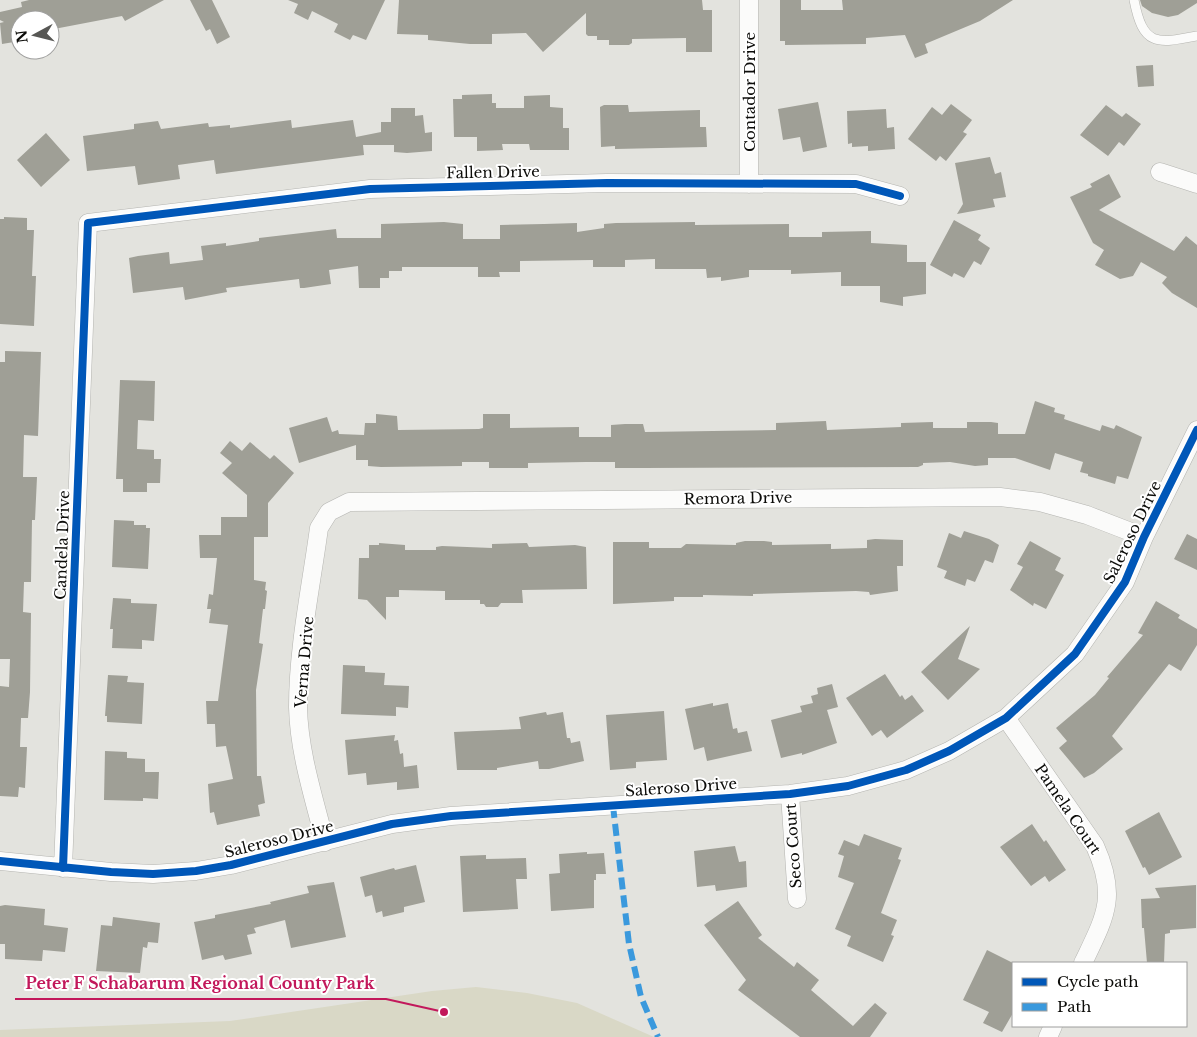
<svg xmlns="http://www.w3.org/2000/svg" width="1197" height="1037" font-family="'Libre Baskerville',serif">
	<rect width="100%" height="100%" fill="#e3e3de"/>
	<path fill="#d9d8c6" d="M476,987L527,993L577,1003L654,1037H0V1030L230,1021L432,991Z"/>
	<path fill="#9f9f96" d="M29,0H164L125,21L122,16L54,29L52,20H20V41L2,44L0,23L4,22L0,20V12L22,7L21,2Z
		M190,0H212L230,37L217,44L210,29L206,31Z
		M288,0H385L366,40L353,35L350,40L334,32L338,24L312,11L308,20L294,13L298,4Z
		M399,0H702L703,10H712V52H686V38L632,39V43L629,45H609V40H597V36H588L586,34V13L543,52L526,33L492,34V44H470L428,40V35L397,34Z
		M780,0H801V10H843L842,0H1013L980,21L925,44L928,53L915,58L905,35L866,38V44L785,45V41H780Z
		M1140,0H1197V3L1178,15L1168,17L1152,13L1142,6Z
		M1153,65L1154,86L1138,87L1136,66Z
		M492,94V103H496V108H524V96L550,95V107L563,108V128H569V150H530L529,144H502L503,150L477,151V137H454L453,99H462V95Z
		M818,102L827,147L803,152L800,137L783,140L778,109Z
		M951,104L972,120L963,132L967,134L946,161L940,156L936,161L908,139L932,107L942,115Z
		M604,105H628L629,112L700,110V127H706L707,147L615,149V146L601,147L600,107Z
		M1106,105L1122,117L1126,113L1141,124L1124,146L1119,142L1108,156L1080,135Z
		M391,108H415V116L423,115L425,133L432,132V151L407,153L394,152V145H363L364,155L216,174L214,160L178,165L180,179L138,185L135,166L87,171L83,136L134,129V124L158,121L161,129L208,123L209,127L230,125V128L291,120L292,128L353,120L356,137L381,132V122H391Z
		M886,109L887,128L894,127L895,149L868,151V146L852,147V143L848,144L847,111Z
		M46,133L70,160L41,187L17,160Z
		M990,157L995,174L1001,172L1006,197L993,199L995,207L957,214L963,204L955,163Z
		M1109,174L1121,197L1099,210L1174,251L1186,236L1197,245V308L1172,293L1162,283L1167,277L1141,262L1133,276L1120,279L1095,265L1104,250L1093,243L1070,197L1092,187L1090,184Z
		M4,217L27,218V230H34L32,276H36L34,326L0,324V219H4Z
		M954,220L981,235L978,240L990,248L981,265L974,261L964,278L954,273L952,277L930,265Z
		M444,222L463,224V239H500V225L544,224L577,223V232L604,228V224L616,223L695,222V225L789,224V237H822V232L871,231V243L907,245V262H926V294L903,297V306L880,302V286H841V272L791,274V270H749V277L721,281V277L707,278L706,269H655V259L625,260V267H593V260L520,261V272H499L500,277H478V267H402V271H389V278H380V288H359L358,266L329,270L331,284L304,288H300L299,279L226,288L227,292L185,300L183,287L133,293L129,258L138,256L169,252L170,264L203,260L201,246L226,243V246L259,241V238L336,229L337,238H381V224Z
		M5,351L41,352L38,436L24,435L23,477H37L35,520H32L31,582H24L23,612L31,613L30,692L28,718H21L20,747H27L25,788L19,787L18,797L0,796V686L9,687L10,659H0V362H5Z
		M120,380L155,381L154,421L138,420L137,449L154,450V459H161L160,483H147V492H123V479H116Z
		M1035,401L1055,408L1054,412L1065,415L1064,419L1100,431L1102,425L1114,429L1116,425L1142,437L1128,479L1117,476L1115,484L1088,476V474L1080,472L1083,462L1055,453L1050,470L1015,458H988V465L975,466L950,462L923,463V465L918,467L642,468H615V462H586L528,463V468H489V462H462V466L381,467L368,466V460H356V445L299,463L289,428L327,417L332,432L338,430L339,434L364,435L365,423H376V414L397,416L398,430L479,429L483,428V414H510V428L579,427V437H611V425L625,424H643L645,432L776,430V423L826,421L827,430L901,427V423L933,422V428H967V422H991L998,423V434H1025Z
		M230,441L242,451L250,442L270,459L274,455L294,473L268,503V537H254V580L266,582L265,590L267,591L265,609H263L259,643L263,644L256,690L257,776H261L265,803L258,805L260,816L217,825L214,812L210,813L208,784L233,779L226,746L216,747L215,724H207L206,701H218L228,625L209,623L211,609H207L209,594L213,595L217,558H200L199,535H221V517H247V495L222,473L232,463L220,453Z
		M114,520L134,521V525H146V528H150L148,569L112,567Z
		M964,531L989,539L999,545L993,563L985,560L975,582L967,579L965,586L944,578L947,571L937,567L949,533L961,538Z
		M1187,534L1197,539V570L1174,559Z
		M875,539L903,540V566H897L898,591L870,595L869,592L856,591L753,594V596L703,595V597H674V601L613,604V542H649V548H681L686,544L736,545V543L745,541H764L772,542V545L831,544V549L867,548V540Z
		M1030,541L1061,558L1055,570L1064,575L1046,609L1034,603L1033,606L1010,590L1023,567L1017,564Z
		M379,543L405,545V550H436V547L442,546L492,548V544L527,543L529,547L575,545L586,547L587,589L522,590L523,603H501L498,607H486L484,604H480V600H445V591L399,590V597H386V620L367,600L358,599L359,558H369V545H379Z
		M113,598L131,599V603L157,604L154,641L142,640V649L112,648L113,629H110Z
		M1156,601L1180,615L1178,618L1197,629V645L1181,671L1169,664L1112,736L1123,749L1094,773L1084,778L1059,748L1067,741L1056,728L1095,695L1109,678L1107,677L1143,635L1138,633Z
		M970,626L958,659L980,669L948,700L921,672Z
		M343,665L365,666V672L385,673L384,685L409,686L408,708L396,707V716L341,714Z
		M885,674L900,697L902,695L905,700L912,695L924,711L887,738L881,730L872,736L846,698Z
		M108,675L128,676L127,682L144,683L142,724L107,722V716H105Z
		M832,684L838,707L827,710L837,743L802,755V753L781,758L771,720L802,712L800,706L813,703L811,696L818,694L817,688Z
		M713,703V706L728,703L733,729L737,728L738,733L747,731L752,751L707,761L704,747L694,750L685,709Z
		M664,711L667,760L636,762V768L610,770L606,715Z
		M546,712L547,715L563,712L567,738H570L571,743L580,741L584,761L549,769H539L538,761L497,768V770H457L454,732L521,729L519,717Z
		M395,735L394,741L398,740L400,754L403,753L404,767L417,765L419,788L397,790V782L367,785L366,773L348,775L345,740Z
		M105,751L127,752V758L145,759V772H159L158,799L143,798V801L104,800Z
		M1159,812L1182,857L1149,875L1145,867L1143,868L1125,831Z
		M1032,824L1044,842L1046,840L1066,870L1049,882L1045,876L1031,886L1000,847Z
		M864,834L902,848L898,859L901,860L881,913L897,920L891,935L894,936L883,962L847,946L851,936L835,929L854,883L838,877L844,856L838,854L844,840L859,846Z
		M735,846L739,862L746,861L747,887L716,891L715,885L697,887L694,851Z
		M587,852V854L604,853L606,874H596V880H594V908L551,911L549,874L560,873L559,854Z
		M486,855V859L526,858L527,879H516L518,909L463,912L460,856Z
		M416,865L425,902L404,907V912L383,917L382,911L376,913L372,895L365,897L360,877L394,868L395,870Z
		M334,882L346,937L291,948L285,920L254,928L256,933L247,935L252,954L225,960L223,955L202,960L194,922L215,918V915L271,904L270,902L309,893L307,886Z
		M1196,885V928L1170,930V933L1165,934L1164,963H1147L1144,928H1142L1141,899L1160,898L1155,888Z
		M738,901L762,935L758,938L794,967L797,962L819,980L811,990L853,1026L875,1003L887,1013L870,1037H800L738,990L746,980L704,925Z
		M5,905L45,909L44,925L68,928L65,952L43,950L42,961L5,959V944H0V906Z
		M113,917L160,923L158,943L148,942L147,948L143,947L140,973L96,971L101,925L112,926Z
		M987,950L1013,963V1013L1002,1032L983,1023L989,1012L963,1000Z"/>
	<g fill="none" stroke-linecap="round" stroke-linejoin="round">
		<g stroke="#b4b4b0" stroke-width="10">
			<path id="service" d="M1134,0C1143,46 1156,44 1197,36"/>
		</g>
		<g stroke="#b4b4b0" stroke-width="19">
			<path id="minor" d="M749,0V184
				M1160,172L1197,184
				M1006,718L1095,846C1118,897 1105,917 1083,963
				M790,794L797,899
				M325,842C314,798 299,753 298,707C298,647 311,587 319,528L329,512L349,502L1000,497L1040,502L1087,515L1144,537
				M0,861L111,872L153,874L196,871L231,865L392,824L451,816L790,794L848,786L906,770L949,751L1006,718L1075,654L1125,582L1144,537L1197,430
				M63,868L88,223L370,189L607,183L856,184L900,196
				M1048,1037L1053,1026"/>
		</g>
		<use href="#service" stroke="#fbfbfa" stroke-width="9"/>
		<use href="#minor" stroke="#fbfbfa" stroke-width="18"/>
		<path stroke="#3a99dd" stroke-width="6" stroke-dasharray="12 6" stroke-linecap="butt" d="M613,806L629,944L641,997L658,1037"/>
		<g stroke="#fff" stroke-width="11">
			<path id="cycleway" d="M0,861L111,872L153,874L196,871L231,865L392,824L451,816L790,794L848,786L906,770L949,751L1006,718L1075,654L1125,582L1144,537L1197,430
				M63,868L88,223L370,189L607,183L856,184L900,196"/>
		</g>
		<use href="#cycleway" stroke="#0057b8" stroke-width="8"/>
	</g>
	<g text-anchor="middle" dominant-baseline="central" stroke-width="4" stroke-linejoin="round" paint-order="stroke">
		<g font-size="15" fill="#0c0c09" stroke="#fff">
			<text transform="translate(749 92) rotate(-90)">Contador Drive</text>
			<text transform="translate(493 172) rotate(-1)">Fallen Drive</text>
			<text transform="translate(738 498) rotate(-1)">Remora Drive</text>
			<text transform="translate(1132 532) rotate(-64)">Saleroso Drive</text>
			<text transform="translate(62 545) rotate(-88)">Candela Drive</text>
			<text transform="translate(304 662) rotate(-85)">Verna Drive</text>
			<text transform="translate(681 787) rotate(-4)">Saleroso Drive</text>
			<text transform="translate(1068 809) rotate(56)">Pamela Court</text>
			<text transform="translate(279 839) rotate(-14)">Saleroso Drive</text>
			<text transform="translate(793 846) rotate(-94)">Seco Court</text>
		</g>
	</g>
	<path fill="none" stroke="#c2185b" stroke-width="2" d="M444 1012L386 999H15"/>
	<circle fill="#c2185b" stroke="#fff" stroke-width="2" cx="444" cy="1012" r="5"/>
	<g font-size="16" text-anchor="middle" font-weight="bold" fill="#c2185b" stroke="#fff" stroke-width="4" stroke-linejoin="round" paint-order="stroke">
		<text x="200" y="989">Peter F Schabarum Regional County Park</text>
	</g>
	<rect x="1012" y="962" width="175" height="65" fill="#ffffff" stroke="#9e9e9d"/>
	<rect x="1022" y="978" width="25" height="8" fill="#0057b8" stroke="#9e9e9d"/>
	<text x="1057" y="987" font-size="15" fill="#0c0c09">Cycle path</text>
	<rect x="1022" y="1003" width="25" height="8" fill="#3a99dd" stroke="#9e9e9d"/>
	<text x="1057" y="1012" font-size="15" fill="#0c0c09">Path</text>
	<g transform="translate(35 35) rotate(263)"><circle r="24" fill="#ffffff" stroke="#9e9e9d"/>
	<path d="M0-4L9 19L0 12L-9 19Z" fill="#575754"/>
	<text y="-8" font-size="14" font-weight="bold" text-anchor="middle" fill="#0c0c09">N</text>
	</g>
</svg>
